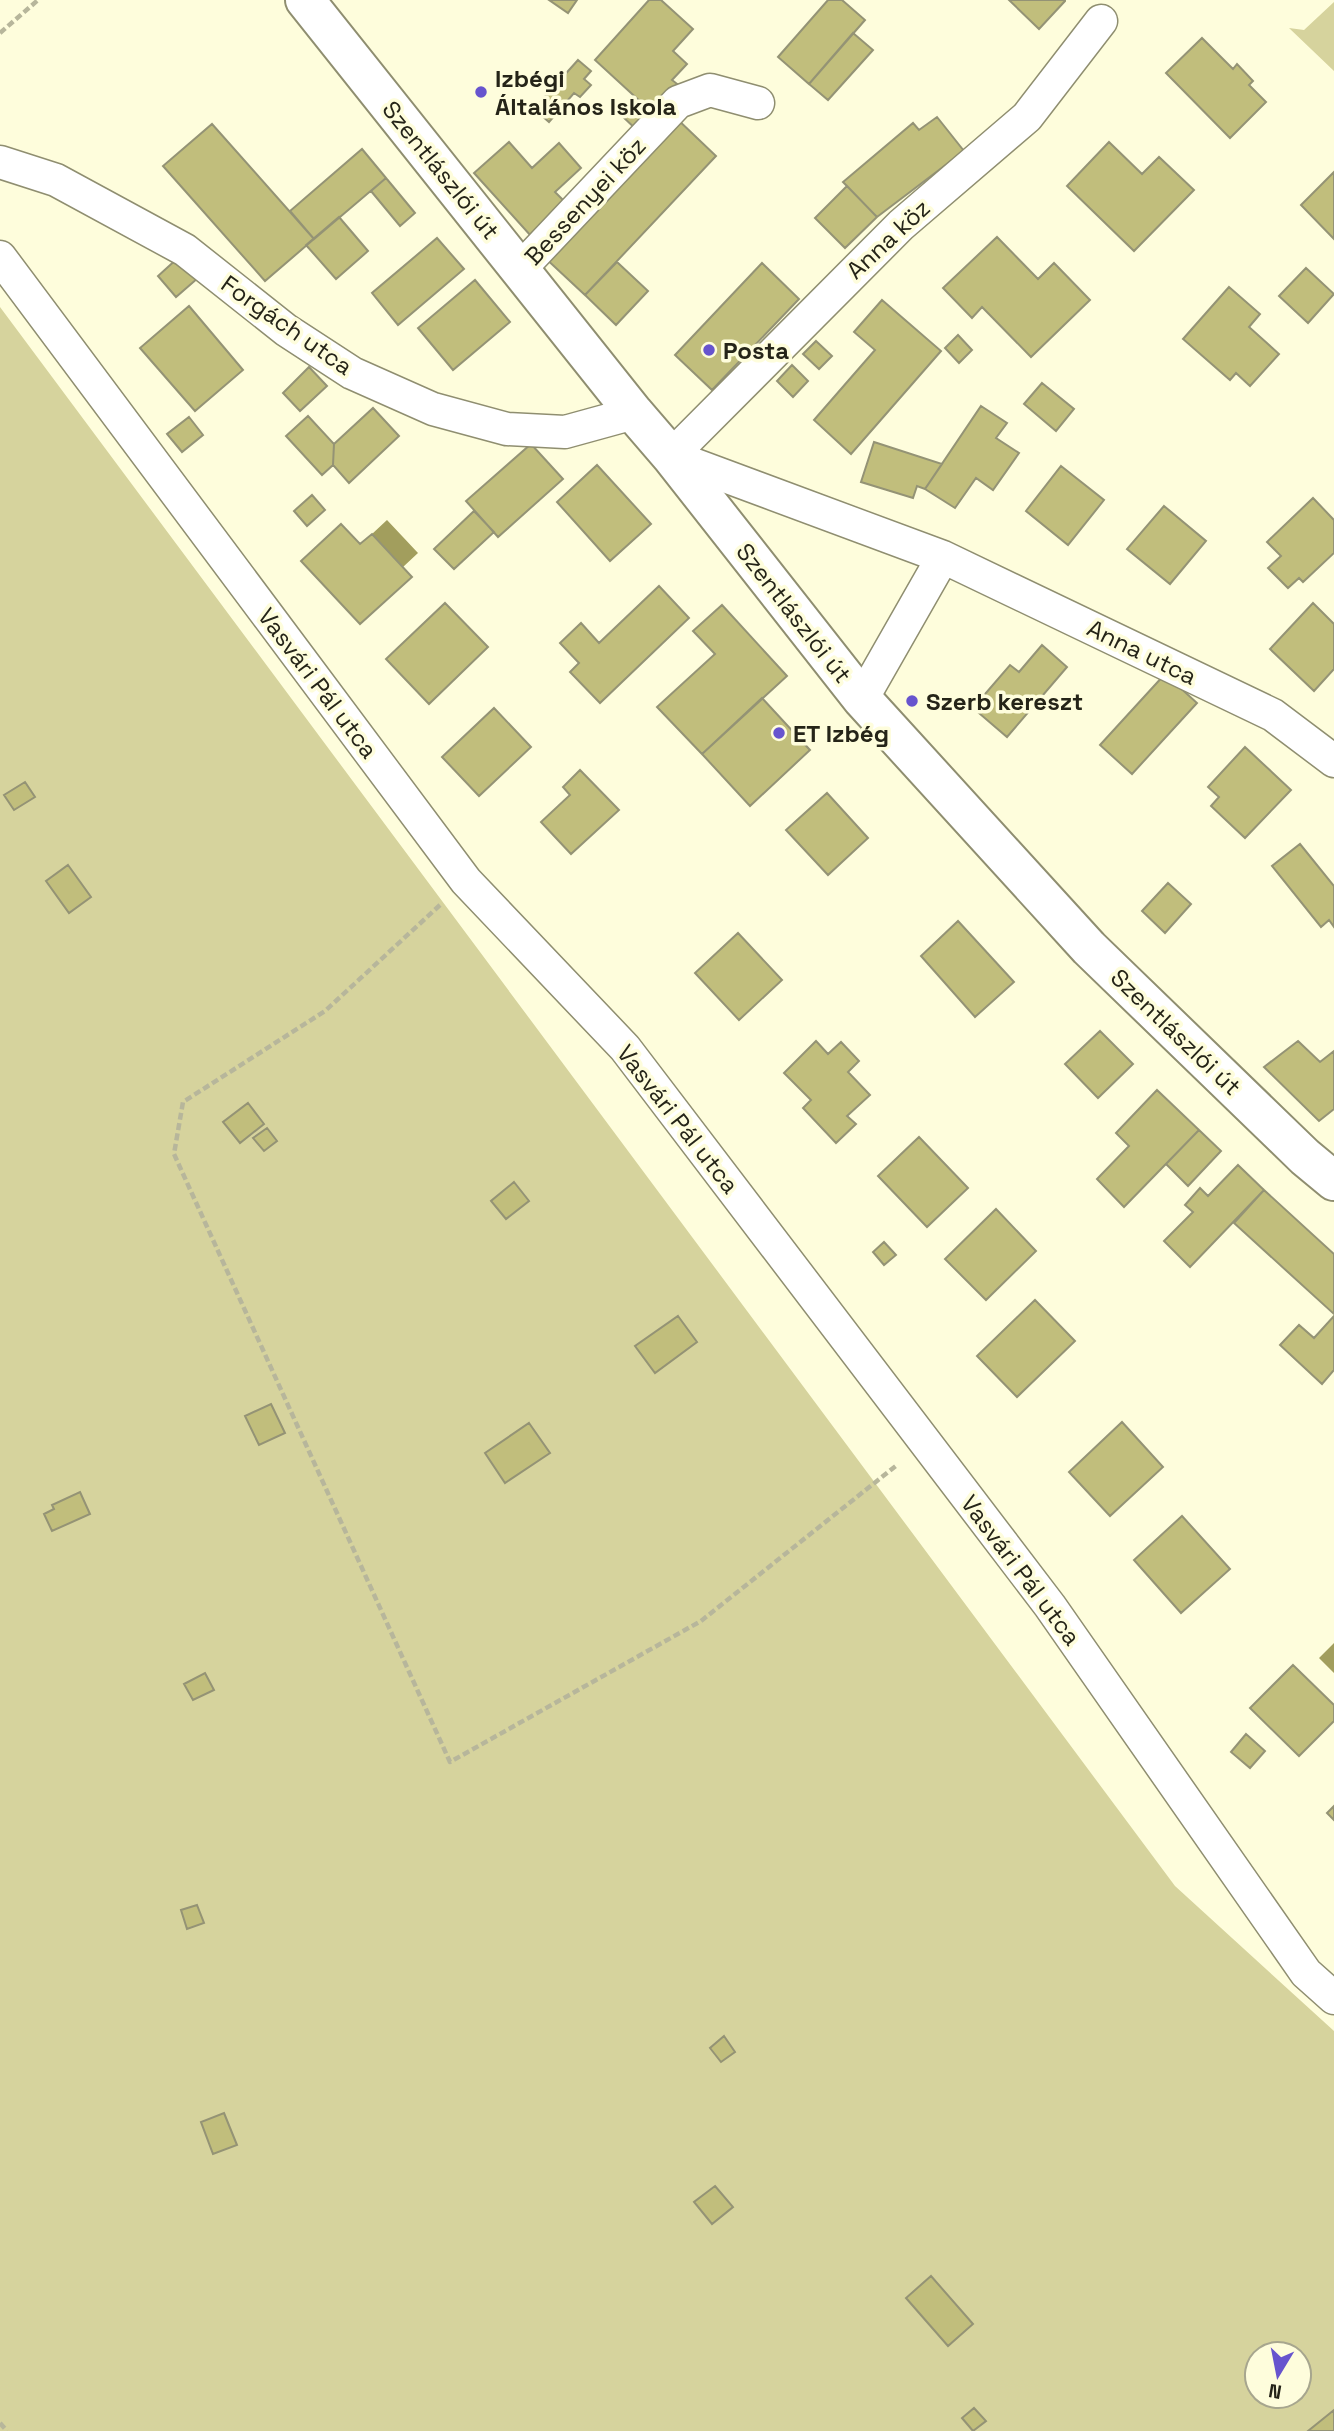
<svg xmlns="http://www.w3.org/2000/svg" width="1334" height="2431" font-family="'Space Grotesk',sans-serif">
	<rect width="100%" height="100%" fill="#fefddc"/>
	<path fill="#d6d39d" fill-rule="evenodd" d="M1334,2V71L1289,28L1304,30Z
		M0,307L1175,1886L1334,2031V2431H0ZM1257,2354H1299V2396H1257Z"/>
	<path fill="#a29e5d" d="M387,520L418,553L403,567L372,534Z
		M1334,1643V1673L1319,1658Z"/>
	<path fill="#c1be7c" stroke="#949375" stroke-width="2" d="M549,0H577L568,13Z
		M649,0H661L693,29L673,51L687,64L672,80L681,87L655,115L595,60Z
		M828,0H842L865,20L809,84L778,57Z
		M1009,0H1065V1L1039,29Z
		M853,33L873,50L828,100L809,84Z
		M1202,38L1233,69L1237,64L1253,81L1249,85L1266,102L1230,138L1166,73Z
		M578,60L591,71L584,79L591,85L580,97L574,93L549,122L534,109Z
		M635,102L652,118L639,132L622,116Z
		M674,116L716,156L585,295L542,255Z
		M937,117L964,151L877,217L843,182L913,123L919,130Z
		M212,124L314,239L265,281L163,166Z
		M509,142L532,168L559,143L581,168L555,192L566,203L531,236L474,173Z
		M1109,142L1142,174L1159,157L1194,190L1134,251L1067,186Z
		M362,149L386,178L314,239L290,211Z
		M1334,172V239L1301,205Z
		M386,178L415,213L400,226L371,191Z
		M847,186L877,217L845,248L815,218Z
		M339,217L368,251L336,279L306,245Z
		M997,237L1038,279L1054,263L1090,300L1031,357L982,307L972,318L943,288Z
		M437,238L464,269L398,325L372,293Z
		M179,257L198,278L176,297L158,276Z
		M617,262L648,291L616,325L585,295Z
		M762,263L799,299L712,390L675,355Z
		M1306,268L1334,294L1308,323L1279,296Z
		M475,280L510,322L453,370L418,328Z
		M1229,287L1260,314L1249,327L1279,354L1250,386L1236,373L1230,380L1183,339Z
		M882,300L941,351L851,454L814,420L875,350L854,332Z
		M189,306L243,370L195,411L140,348Z
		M958,335L972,350L959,363L945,348Z
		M816,341L832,356L819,369L803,354Z
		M792,365L808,381L793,397L777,381Z
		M309,367L327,386L300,411L283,393Z
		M1042,383L1074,409L1056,431L1024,404Z
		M981,406L1007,423L996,438L1019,453L993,490L976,478L955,508L925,489Z
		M373,408L399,436L349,483L333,465L334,444Z
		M308,416L334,444L333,465L322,475L286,436Z
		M189,417L203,435L182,452L167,434Z
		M874,442L942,464L925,489L917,486L913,498L861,482Z
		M531,444L563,479L498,537L466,501Z
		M597,465L651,524L610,561L557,502Z
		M1061,466L1104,500L1068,545L1026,511Z
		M312,495L325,510L307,526L294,511Z
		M1313,498L1334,520V553L1303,582L1299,578L1288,588L1268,568L1281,556L1267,542Z
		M1164,506L1206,541L1170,584L1127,549Z
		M474,511L494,532L454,569L434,549Z
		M341,524L360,544L372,534L412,577L360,624L301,561Z
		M659,586L689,618L600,703L570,672L579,663L560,643L581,623L599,643Z
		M445,603L488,647L429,704L386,659Z
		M1313,603L1334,624V669L1314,691L1270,649Z
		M722,605L787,676L702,754L657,707L715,654L693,631Z
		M1042,645L1067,667L1007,737L973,708L1010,665L1019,672Z
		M1165,674L1197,703L1132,774L1100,745Z
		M762,698L810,750L750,806L702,754Z
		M494,708L531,747L479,796L442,757Z
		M1245,747L1291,790L1245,838L1211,806L1219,797L1208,787Z
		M580,770L619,810L571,854L541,822L570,795L563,787Z
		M25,782L35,797L14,810L4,795Z
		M827,793L868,838L828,875L786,830Z
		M1300,844L1334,886V927L1329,920L1321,927L1272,866Z
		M68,865L91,897L69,913L46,881Z
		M1168,883L1191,904L1165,933L1142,911Z
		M958,921L1014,982L975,1017L921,956Z
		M738,933L782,980L739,1020L695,973Z
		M1100,1031L1133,1064L1098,1098L1065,1064Z
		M816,1041L828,1054L841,1042L859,1061L848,1072L870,1095L847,1116L856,1124L836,1143L803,1108L811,1100L784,1073Z
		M1298,1041L1320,1062L1334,1051V1109L1319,1121L1264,1067Z
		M1157,1090L1199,1130L1124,1207L1097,1179L1129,1146L1116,1133Z
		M248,1103L264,1124L240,1143L223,1122Z
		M267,1128L277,1141L264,1151L253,1138Z
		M1199,1130L1221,1151L1188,1186L1166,1164Z
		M919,1137L968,1188L927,1227L878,1176Z
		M1238,1165L1264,1190L1190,1267L1164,1241L1193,1212L1185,1205L1200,1188L1208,1196Z
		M514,1182L529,1201L506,1219L491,1201Z
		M1264,1190L1334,1254V1314L1234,1223Z
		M996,1209L1036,1251L986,1300L945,1259Z
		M884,1242L896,1255L884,1265L873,1252Z
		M1035,1300L1075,1341L1017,1397L977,1356Z
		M678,1316L697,1342L655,1373L635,1346Z
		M1334,1316V1370L1322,1384L1280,1345L1299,1325L1314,1338Z
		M271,1404L285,1433L259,1445L245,1416Z
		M1122,1422L1163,1467L1110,1516L1069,1472Z
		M529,1423L550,1453L505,1483L485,1453Z
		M80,1492L90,1514L52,1531L44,1514L54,1509L52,1505Z
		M1182,1516L1230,1569L1181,1613L1134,1560Z
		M1293,1665L1334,1705V1721L1299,1756L1250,1708Z
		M205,1673L214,1690L193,1700L184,1684Z
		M1246,1734L1265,1751L1250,1768L1231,1752Z
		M1334,1806V1820L1327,1813Z
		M197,1905L204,1923L187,1929L181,1910Z
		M724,2036L735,2052L721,2062L710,2048Z
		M224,2113L237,2145L213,2154L201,2122Z
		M715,2186L733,2207L712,2224L694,2202Z
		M931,2276L973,2324L948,2346L906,2298Z
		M974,2408L986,2421L973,2431L962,2418Z
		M1334,2410V2431H1308Z"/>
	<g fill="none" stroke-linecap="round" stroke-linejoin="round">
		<g stroke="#8f8e70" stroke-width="35">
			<path id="street" d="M1101,21L1027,117L901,225L671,456L943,557L1273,715L1334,761
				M0,162L56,180L185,250L286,330L352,373L433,409L507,429L565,432L634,413
				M0,257L466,881L625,1048L1050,1606L1306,1973L1334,1998
				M520,269L678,102L710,90L758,103
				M862,699L943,557"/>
		</g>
		<g stroke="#8f8e70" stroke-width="42">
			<path id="secondary" d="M305,0L634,413L671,456L862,699L1089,948L1305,1157L1334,1181"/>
		</g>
		<path stroke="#b7b69b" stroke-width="4.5" stroke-dasharray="7 3.5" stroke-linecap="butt" d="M0,33L38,0
			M440,905L325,1011L183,1102L174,1154L450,1762L701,1621L897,1465
			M0,2423L7,2431"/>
		<use href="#street" stroke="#fff" stroke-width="32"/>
		<use href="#secondary" stroke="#fff" stroke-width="38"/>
	</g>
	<g fill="#6754ce" stroke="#fefddc" stroke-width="2.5">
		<circle cx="481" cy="92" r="7"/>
		<circle cx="709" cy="350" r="7"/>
		<circle cx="912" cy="701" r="7"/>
		<circle cx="779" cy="733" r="7"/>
	</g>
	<g text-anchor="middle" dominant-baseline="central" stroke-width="7" stroke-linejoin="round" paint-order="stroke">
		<g font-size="24" font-weight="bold" fill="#252418" stroke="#fefddc" text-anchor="start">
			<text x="495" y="78">Izbégi<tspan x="495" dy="28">Általános Iskola</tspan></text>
			<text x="723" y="350">Posta</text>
			<text x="926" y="701">Szerb kereszt</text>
			<text x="793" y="733">ET Izbég</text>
		</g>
		<g font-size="24" fill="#252418" stroke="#fefddc">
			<text transform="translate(441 170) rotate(51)">Szentlászlói út</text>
			<text transform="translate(585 201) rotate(-47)">Bessenyei köz</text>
			<text transform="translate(888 239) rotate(-43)">Anna köz</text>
			<text transform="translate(287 325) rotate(35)">Forgách utca</text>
			<text transform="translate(794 613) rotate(52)">Szentlászlói út</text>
			<text transform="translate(1142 652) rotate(26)">Anna utca</text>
			<text transform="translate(318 683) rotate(53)">Vasvári Pál utca</text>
			<text transform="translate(1176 1032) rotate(44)">Szentlászlói út</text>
			<text transform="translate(678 1119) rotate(52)">Vasvári Pál utca</text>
			<text transform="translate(1021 1570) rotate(53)">Vasvári Pál utca</text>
		</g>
	</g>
	<g transform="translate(1278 2375) rotate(190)"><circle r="33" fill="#fefddc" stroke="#a7a68e" stroke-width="2"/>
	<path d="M0-5L12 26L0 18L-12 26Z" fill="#6754ce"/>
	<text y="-10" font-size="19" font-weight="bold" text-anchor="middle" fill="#252418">N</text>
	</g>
</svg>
